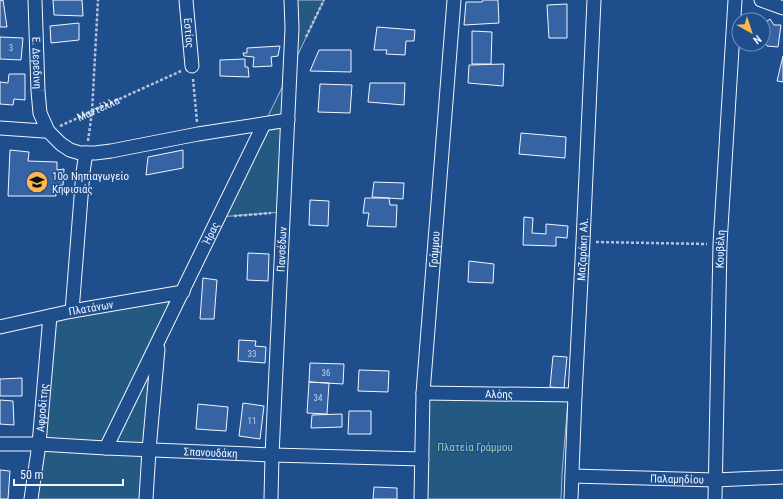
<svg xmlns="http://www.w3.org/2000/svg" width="783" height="499" font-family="'Roboto Condensed',sans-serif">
	<rect width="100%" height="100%" fill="#1f4e8c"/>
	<path fill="#245a82" stroke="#a8bbd7" d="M290,0H324L290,71L283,212L219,217L290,71Z
		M169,296L149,499H30L50,316Z
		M423,393L568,400L562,474L561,499H421Z"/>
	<path fill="#3563a3" stroke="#f2f6ff" d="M3,0L7,27H0V1Z
		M53,0H82L83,16L54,15Z
		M483,0H498L499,23L464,25L466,2H482Z
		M567,4V38H549L547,5Z
		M770,19L774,25H781L778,47L767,46L763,41V24Z
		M79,23V40L51,43L50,26Z
		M377,27L415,30L414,41H406L405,55L386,54L387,50H374Z
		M472,31L492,32L491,64H472Z
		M0,37L23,38L21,60L0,59Z
		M280,46L278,56L271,57L272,66L253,67L254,57L244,56L243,53H247V48Z
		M319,50H351V72L310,71Z
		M783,56V82L777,81Z
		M245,59V67H248L249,77L220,76V60Z
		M504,64L503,86L468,83L469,65Z
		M9,74H25V100L14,99L13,105L0,104V82L8,83Z
		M370,83H405L404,105L368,102Z
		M320,84L352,85L350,113L318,112Z
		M521,133L566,137L565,158L519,154Z
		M10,150L29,152L28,161L57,162V170L64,169L63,185L56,186V196H8Z
		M183,150V168L146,175L148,157Z
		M374,182L404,183L403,199L372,197Z
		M365,198H389L390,205H397L396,227L367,226L369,213H363Z
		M310,200L329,201L328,226L309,225Z
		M524,217L533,218L532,233L546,234V224L568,226L567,238L556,237V246L523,245Z
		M248,253L269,254L268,281L247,280Z
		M469,261L494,264L493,283L468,282Z
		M203,278L217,280L214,319H200Z
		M239,340L256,341L255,346L266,347L265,363L238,361Z
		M553,356L567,357L564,388L550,387Z
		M310,363L344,364L343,384L309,382Z
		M359,370L389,371L388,392L358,391Z
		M22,378V396H0V379Z
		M309,382L329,383L327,414L307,413Z
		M0,400L13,401L14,425L0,424Z
		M243,403L264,406L260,439L239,436Z
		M198,404L228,407L226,431L196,429Z
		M349,411H371V434H348Z
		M342,414V427L311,428L312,415Z
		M0,470L10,471L8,499H0Z
		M374,487L397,488V499H373Z"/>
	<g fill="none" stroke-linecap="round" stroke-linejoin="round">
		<g stroke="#f2f6ff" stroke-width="15">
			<g id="minor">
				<path id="s2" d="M35,0L38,91L40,113L48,131L61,144L70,150L80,153H95L111,151L198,134L288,120"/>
				<path id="s3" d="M186,0L192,66"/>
				<path d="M761,0L783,8"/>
				<path d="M0,128L44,131H48"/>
				<path d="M72,311L83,172L86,153"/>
				<path id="s4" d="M0,327L72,311L183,292"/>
				<path id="s5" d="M423,393L575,395"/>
				<path id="s6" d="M0,444H39L106,448L272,455L422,459"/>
				<path id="s7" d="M106,448L264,124"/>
				<path id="s8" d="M572,476L715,480L783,477"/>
				<path id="s9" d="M31,499L39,444L50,316"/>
				<path d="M146,499L149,450L158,349"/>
				<path id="s10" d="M271,499L272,455L292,28L291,0"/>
				<path id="s11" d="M421,499L423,393L454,0"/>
				<path id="s12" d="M571,499L575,395L583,241L594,0"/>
				<path id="s13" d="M715,499L720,244L735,0"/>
			</g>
		</g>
		<g stroke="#b3c4dc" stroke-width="2.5" stroke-dasharray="3 2" stroke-linecap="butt">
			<path d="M306,37L324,0"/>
			<path d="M193,79L197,122"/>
			<path id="s1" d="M60,126L181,71"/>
			<path d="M88,141L92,112L98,0"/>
			<path d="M234,216L271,213"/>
			<path d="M596,242L707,244"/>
		</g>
		<use href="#minor" stroke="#1f4e8c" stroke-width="13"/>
	</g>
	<defs>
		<g id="school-disc" transform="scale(1.15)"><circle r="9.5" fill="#ffb74d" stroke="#1f4e8c"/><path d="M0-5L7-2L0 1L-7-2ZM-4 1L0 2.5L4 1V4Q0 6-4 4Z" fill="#111"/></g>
	</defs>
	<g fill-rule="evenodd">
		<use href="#school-disc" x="37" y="182"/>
	</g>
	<g text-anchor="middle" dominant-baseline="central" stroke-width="3" stroke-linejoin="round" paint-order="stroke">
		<g font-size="9" fill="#c3d1e8">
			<text x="11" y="48">3</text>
			<text x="252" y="354">33</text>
			<text x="326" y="373">36</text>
			<text x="318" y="398">34</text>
			<text x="252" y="421">11</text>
		</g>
		<g font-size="11" fill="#f2f6ff" stroke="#1f4e8c">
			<text stroke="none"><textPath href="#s3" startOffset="33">Εστίας</textPath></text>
			<text stroke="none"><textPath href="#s2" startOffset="63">Ε. Δερεδινη</textPath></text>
			<text stroke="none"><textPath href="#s1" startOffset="42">Μαντέλλα</textPath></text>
			<text stroke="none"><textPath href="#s7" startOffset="239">Ήρας</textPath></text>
			<text stroke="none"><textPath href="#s10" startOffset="250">Πανσέδων</textPath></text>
			<text stroke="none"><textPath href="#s11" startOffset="250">Γράμμου</textPath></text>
			<text stroke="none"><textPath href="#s13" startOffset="250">Κουβέλη</textPath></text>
			<text stroke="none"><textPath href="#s12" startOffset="250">Μαζαράκη Αλ.</textPath></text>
			<text stroke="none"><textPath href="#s4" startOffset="93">Πλατάνων</textPath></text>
			<text stroke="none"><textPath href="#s5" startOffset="76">Αλόης</textPath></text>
			<text stroke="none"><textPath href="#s9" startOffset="92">Αφροδίτης</textPath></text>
			<text stroke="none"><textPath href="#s6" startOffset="211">Σπανουδάκη</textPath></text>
			<text stroke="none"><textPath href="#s8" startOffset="105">Παλαμηδίου</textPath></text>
		</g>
		<g font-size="11" fill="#f2f6ff" stroke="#1f4e8c" text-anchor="start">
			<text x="52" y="176">10ο Νηπιαγωγείο<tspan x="52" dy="13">Κηφισιάς</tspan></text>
		</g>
		<g font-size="11" fill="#97c8a6" stroke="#1f4e8c">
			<text x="475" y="447">Πλατεία Γράμμου</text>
		</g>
	</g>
	<g transform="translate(751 32) rotate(141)"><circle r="19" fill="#1f4e8c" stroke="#7391ba"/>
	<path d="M0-3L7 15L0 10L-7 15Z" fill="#ffb74d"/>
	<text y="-6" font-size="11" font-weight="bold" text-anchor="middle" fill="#f2f6ff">N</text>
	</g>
	<path d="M14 479v6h109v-6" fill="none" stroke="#f2f6ff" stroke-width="2"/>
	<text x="20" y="479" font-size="12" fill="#f2f6ff" stroke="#1f4e8c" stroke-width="3" paint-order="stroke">50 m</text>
</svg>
